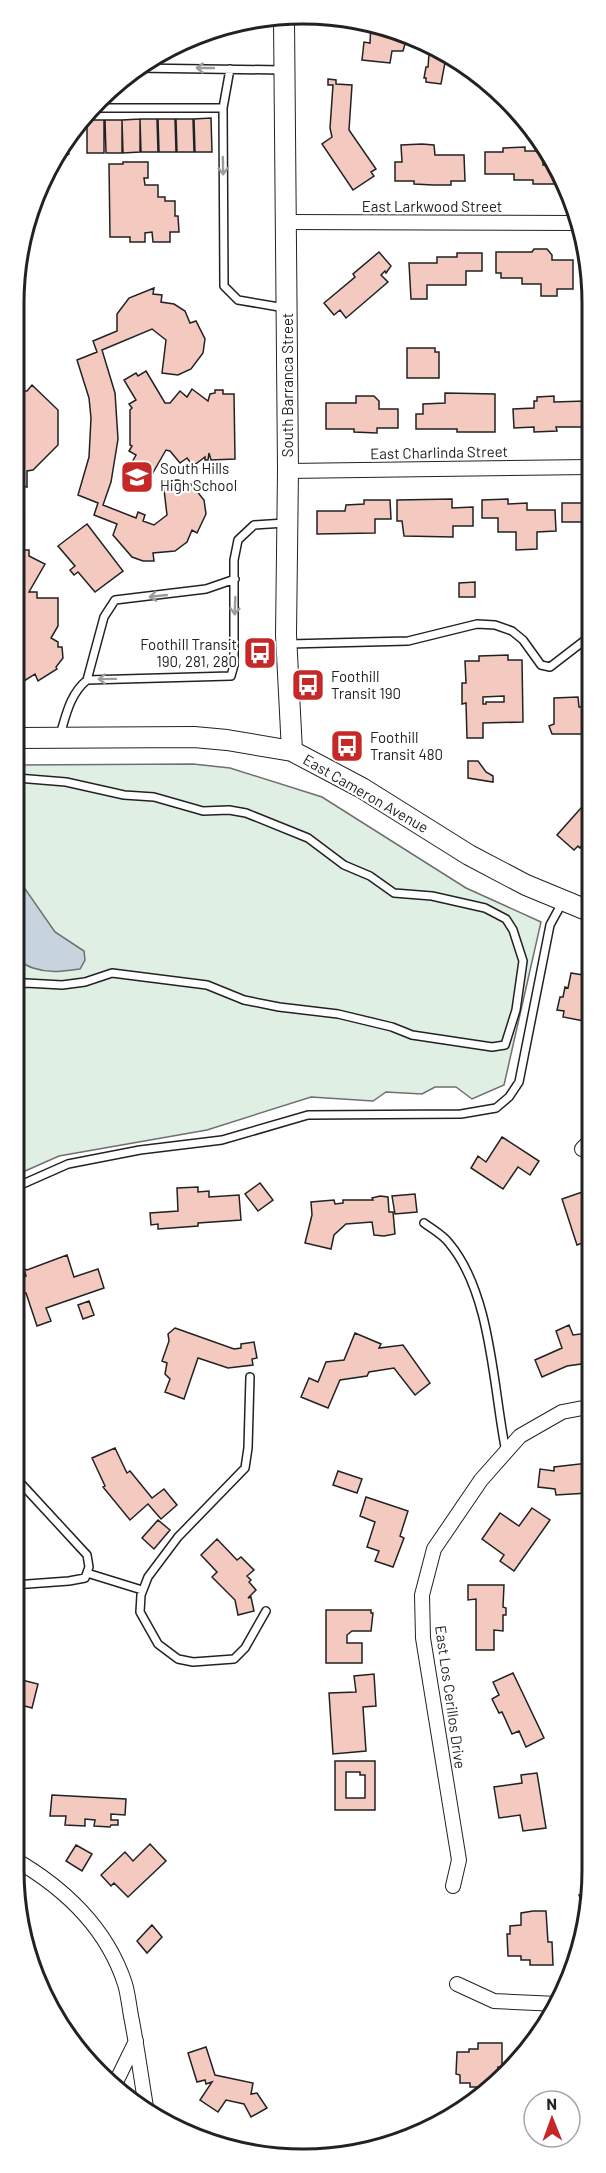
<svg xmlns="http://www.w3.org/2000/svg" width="606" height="2173" font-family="Barlow,sans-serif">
	<rect width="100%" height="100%" fill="#fff"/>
	<path fill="#e0efe3" stroke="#6f6f6f" stroke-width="1.5" d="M193,764L230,768L322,797L466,888L541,922L504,1085L472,1099L456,1087H435L422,1094L386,1092L373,1101L311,1097L207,1130L59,1156L16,1175L17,765Z"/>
	<path fill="#c7d3dd" stroke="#6f6f6f" stroke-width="1.5" d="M17,872L23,886L55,932L84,951L85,960L80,969C64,971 51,974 33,968C27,966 21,962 17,960Z"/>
	<path fill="#f3c9c0" stroke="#222" stroke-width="1.5" fill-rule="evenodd" d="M371,23L407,37L403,51H392L390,63L362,60L364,42L370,43Z
		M434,47L447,52L441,84L426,82V78H424L426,67H428L429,54L433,52Z
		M328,79L336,80V84L352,85L349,130L376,169L371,172L374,176L353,190L322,144L332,137L330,128L333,85H328Z
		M211,118L212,152H195L194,119Z
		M140,119V152L123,153L122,120Z
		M140,119H157L158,152H141Z
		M158,119H175L176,152H159Z
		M176,119H193L194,152H177Z
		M87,120H104V153H87Z
		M105,120H122V153H106Z
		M422,144L434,145L435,155H464L465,181H451V185H433L414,184V181H395V162H402L401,145Z
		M60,147H64L69,154L54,162Z
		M525,147V151H543V165H556L559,170V184H533V180H514V174H485V152H503V148Z
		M123,162H148V178H144L145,185H158V197H165V201H175V216H178L179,232H170V242H153L152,232L145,233V242H130V237H110L109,164H123Z
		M534,249H547L552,255V260H573V289H557V296H541V284H522V278H501V273H496V252H532Z
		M379,252L391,266L386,273L385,271L381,275L388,282L346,318L340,310L334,315L324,303L355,277L353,274Z
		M457,253H482V271H466V285H427V299H411L409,263H437V257H457Z
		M154,288L153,294L162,295L161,302L174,304L185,311L190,323L196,321L205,339L203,353L191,369L178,375L162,373L166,340L152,329L102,350L115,393L118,439L111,482L103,505L136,518L138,512L145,515L143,521L154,525L167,515L163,481L178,480L191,484L204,500L206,514L197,533L192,530L187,542L175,551L153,553L154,561H143L132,557L113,535L117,524L94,515L98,503L78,495L89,457L91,418L89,398L77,360L97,352L93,341L117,331V314L129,298Z
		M407,348H435V352H439V378H407Z
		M146,371L165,403H170L180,391L187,397L192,389L208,401L210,394L215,393V390H223V394H234L235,459L211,460L209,453L208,460H205V457L193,466L187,458L180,463L170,451L166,450L147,483L138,479L136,482L125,475L136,455L129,451L132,446L130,445V410L132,408L129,404L136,400L124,380L136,373L138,376Z
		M32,385L58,410V445L33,470L27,471V487L18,485L19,391H27Z
		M445,393L495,394V432H457V429H416V414H423V404L445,403Z
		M356,396H374L379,401V409H398V428H377V433L354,432V429H326V403H356Z
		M554,396V402L585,401V427H556L557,431L534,432V427L514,428L513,409L534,408V401H537V397Z
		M452,499V508L473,507V526H453V537L404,536L402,521H397V500Z
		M508,499V504L527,503V510H555L556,531L537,532V549L516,550V532H498V518H482V500Z
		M582,499H590V537H586V527H583V522H562V503H582Z
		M364,500H390L391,519H375V533L317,534V511H345L346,505L364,504Z
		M87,524L123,571L95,592L78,572L74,575L70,570L75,566L58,546Z
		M24,545V550H29V556L45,564L29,592H37V598H58V626L51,638L58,642V647H62L63,658L56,667L57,669L38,681L35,674L24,681H18V546Z
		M475,582V597H459V583Z
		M508,655V660H522L523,722L483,723V738H467L466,703L462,704V683H466L465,661H479V656ZM504,696V702H486V704H483V697Z
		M578,697L579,707H589V734H552L549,726L554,724V698Z
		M468,761H478L486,772L493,776V782L468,778Z
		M581,808L587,813L589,811V835L580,848L578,846L574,850L557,835Z
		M571,973L589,976V1022L563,1017L564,1011L557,1010L560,997H563L565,987L568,988Z
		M502,1137L539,1161L530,1175L518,1167L503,1189L471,1168L478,1156L486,1162Z
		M260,1183L273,1200L258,1211L245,1194Z
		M198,1187V1192L209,1191V1197L239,1195L241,1220L198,1223V1226L158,1229V1224L151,1225L150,1213L178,1211L177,1188Z
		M588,1190V1241L577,1245L562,1199Z
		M415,1194L417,1212L395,1214L392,1196Z
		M380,1196L388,1197L389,1212H393L395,1234L384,1236L374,1235L372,1222L346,1224L334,1235L331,1249L305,1243L312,1215L311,1202L334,1200L335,1204L343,1203V1200H373L372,1198Z
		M67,1255L74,1277L98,1269L104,1288L46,1308L51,1321L37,1326L26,1293H23L18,1279L26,1276L24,1269L27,1270Z
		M89,1301L94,1315L83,1319L78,1305Z
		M569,1325L573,1335L588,1333V1363L567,1366L542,1377L535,1360L562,1348L556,1331Z
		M175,1328L234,1349L241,1348V1344L254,1342L257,1358L252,1359L253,1365L228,1368L198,1358L184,1399L165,1392L170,1379L165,1374L167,1363L162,1361L169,1341L168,1334Z
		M355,1333L381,1344L379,1348L403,1345L430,1383L415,1395L394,1368L369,1372L367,1376L340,1380L328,1408L301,1397L309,1378L318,1382L326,1362L344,1360Z
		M115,1448L126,1471L127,1473L130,1471L152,1498L164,1489L177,1505L161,1519L148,1504L130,1520L103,1487L105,1486L92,1458Z
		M588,1463V1493L556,1495L555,1489L538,1487L540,1469L554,1471V1467Z
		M338,1471L362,1479L357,1493L333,1485Z
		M366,1497L408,1511L400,1536L404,1538L393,1567L375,1561L379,1551L367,1547L375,1522L360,1516Z
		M532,1508L550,1520L514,1571L500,1561L504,1555L482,1539L500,1513L519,1526Z
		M158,1520L170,1530L154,1549L142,1538Z
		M217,1539L237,1560L241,1557L254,1570L247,1576L251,1580L249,1582L256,1590L248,1598L251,1597L254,1611L238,1615L235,1600L212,1577L217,1572L201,1555Z
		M468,1585H504L503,1607L506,1608V1615H503V1631L494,1630V1650H476V1599L468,1600Z
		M326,1610H371V1613H373L371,1631H352L347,1635V1643H362V1663H326Z
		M513,1673L544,1738L526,1747L519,1731L512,1734L502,1712L499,1713L492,1699L499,1695L493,1682Z
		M374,1674L376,1706L363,1707L366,1751L333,1754L329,1693L356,1692L354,1676Z
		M14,1678L38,1684L32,1708L14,1703L16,1697H14Z
		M335,1761H375V1810H335ZM346,1772H360V1775H365V1798H346Z
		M537,1773L546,1828L523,1831L520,1815L499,1818L494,1787L522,1783L521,1775Z
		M52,1795L126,1799L125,1815L111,1814V1820H118V1825H111L110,1827L94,1826L95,1820L85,1819V1826L65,1825L66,1816H50Z
		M150,1844L166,1861L128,1897L114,1883L111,1886L101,1875L125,1852L133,1861Z
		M76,1845L92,1854L82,1871L66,1861Z
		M587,1892V1919L579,1895Z
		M533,1911H546L548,1942H552L553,1965H530V1960H521V1956H508L507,1934H510V1926L521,1925V1913Z
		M152,1925L162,1937L147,1953L137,1941Z
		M478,2043H502V2067H498V2078H490V2084L486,2087H470V2083H460V2075L456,2074L457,2052H469V2049H478Z
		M206,2047L215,2075L253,2083L251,2094L257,2093L267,2108L251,2117L244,2104L226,2100L218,2112L200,2100L212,2082L206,2084L205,2080L197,2082L188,2053Z"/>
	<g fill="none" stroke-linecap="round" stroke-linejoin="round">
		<g stroke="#222" stroke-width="10">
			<path id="service" d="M136,68L282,70
				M230,69L223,108L224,286L238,300L285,308
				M96,108H223
				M289,644L408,641L477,624L495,625L512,631L523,640L541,665L550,667L589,637
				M87,680L104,617L115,600L206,589L235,579
				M60,735C66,715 70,694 87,680L231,676L234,665V560L238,540L254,525L285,523
				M16,986L26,983L62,985L85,982L112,973L207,985L244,1000L279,1007L338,1014L392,1027L412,1035L492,1047L505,1045L516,1010L523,961L513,930L506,919L485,908L432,896L394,893L370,876L344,865L308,838L246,813L229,810L203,811L154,797L124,795L66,782L17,778
				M16,1187L68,1164L140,1150L222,1140L308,1115L461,1114L496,1108L509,1097L519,1082L550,925L562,903
				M424,1223C432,1229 443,1235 449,1243C492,1294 493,1389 506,1452
				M250,1377L248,1448L245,1468L178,1537L148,1577L141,1595L140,1612L158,1644L178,1659L193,1662L234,1659L245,1648L266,1611
				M87,1573L142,1590
				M14,1585L69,1581L85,1578L89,1567L87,1555L15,1477"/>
		</g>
		<g stroke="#222" stroke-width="16">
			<path id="minor" d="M286,222L577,223
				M288,471L590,467
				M582,1149L588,1143
				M14,1859C63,1887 107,1928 125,1984C128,1994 129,2005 131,2016C137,2046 141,2077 146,2107
				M453,1886L459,1860L423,1638L422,1595L434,1549L481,1480L520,1436L562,1412L588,1407
				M457,1984L494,2001L558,2004
				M115,2084L136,2041"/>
		</g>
		<g stroke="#222" stroke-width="22">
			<path id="secondary" d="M284,19L288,471L286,635L292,751
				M17,738L194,737L227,740L292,751L362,788L469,855L526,885L589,911"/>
		</g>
		<use href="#service" stroke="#fff" stroke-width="7"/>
		<use href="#minor" stroke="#fff" stroke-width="14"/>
		<use href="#secondary" stroke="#fff" stroke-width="20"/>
	</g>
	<defs><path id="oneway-shaft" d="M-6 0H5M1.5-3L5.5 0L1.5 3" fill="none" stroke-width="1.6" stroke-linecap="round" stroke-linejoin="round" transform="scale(1.5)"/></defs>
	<g stroke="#9c9c9c">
		<use href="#oneway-shaft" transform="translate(205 68) rotate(-180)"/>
		<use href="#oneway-shaft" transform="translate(223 166) rotate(89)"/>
		<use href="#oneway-shaft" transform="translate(158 596) rotate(174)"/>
		<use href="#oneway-shaft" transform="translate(235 606) rotate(92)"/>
		<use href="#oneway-shaft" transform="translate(107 679) rotate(179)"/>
	</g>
	<defs>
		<g id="school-square" transform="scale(1.725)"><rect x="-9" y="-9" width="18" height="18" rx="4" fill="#c62828" stroke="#fff"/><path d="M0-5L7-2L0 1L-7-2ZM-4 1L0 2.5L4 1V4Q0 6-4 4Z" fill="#fff"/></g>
		<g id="bus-square" transform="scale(1.725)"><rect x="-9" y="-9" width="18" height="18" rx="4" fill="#c62828" stroke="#fff"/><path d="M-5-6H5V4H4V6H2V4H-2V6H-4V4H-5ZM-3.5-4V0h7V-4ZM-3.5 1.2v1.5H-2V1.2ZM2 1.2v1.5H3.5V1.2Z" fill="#fff"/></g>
	</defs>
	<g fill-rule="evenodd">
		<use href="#school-square" x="137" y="477"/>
		<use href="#bus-square" x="260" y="653"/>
		<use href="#bus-square" x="308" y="685"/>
		<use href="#bus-square" x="347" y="746"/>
	</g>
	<g text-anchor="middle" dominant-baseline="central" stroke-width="4.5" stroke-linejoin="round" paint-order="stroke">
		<g font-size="15" fill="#222" stroke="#fff">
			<text x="432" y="206">East Larkwood Street</text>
			<text transform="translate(287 385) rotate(-90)">South Barranca Street</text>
			<text transform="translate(439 452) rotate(-1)">East Charlinda Street</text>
			<text transform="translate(366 793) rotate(30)">East Cameron Avenue</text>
			<text transform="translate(451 1697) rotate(82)">East Los Cerillos Drive</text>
		</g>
		<g font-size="15" fill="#222" stroke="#fff" text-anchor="start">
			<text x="160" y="468">South Hills<tspan x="160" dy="17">High School</tspan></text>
			<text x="237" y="644" text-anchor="end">Foothill Transit<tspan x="237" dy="17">190, 281, 280</tspan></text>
			<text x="331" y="676">Foothill<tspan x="331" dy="17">Transit 190</tspan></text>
			<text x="370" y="737">Foothill<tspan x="370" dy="17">Transit 480</tspan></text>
		</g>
	</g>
	<path d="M0 0H606V2173H0ZM303 24H303A279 279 0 0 1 582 303V1870A279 279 0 0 1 303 2149H303A279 279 0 0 1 24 1870V303A279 279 0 0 1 303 24Z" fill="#fff" fill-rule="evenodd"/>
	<path fill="none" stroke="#222" stroke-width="3" d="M303 24H303A279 279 0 0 1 582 303V1870A279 279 0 0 1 303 2149H303A279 279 0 0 1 24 1870V303A279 279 0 0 1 303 24Z"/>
	<g transform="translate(552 2119) rotate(359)"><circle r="28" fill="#ffffff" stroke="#a7a7a7" stroke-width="1.5"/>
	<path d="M0-4.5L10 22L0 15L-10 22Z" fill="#c62828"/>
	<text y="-9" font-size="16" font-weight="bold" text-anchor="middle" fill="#222222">N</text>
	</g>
</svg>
